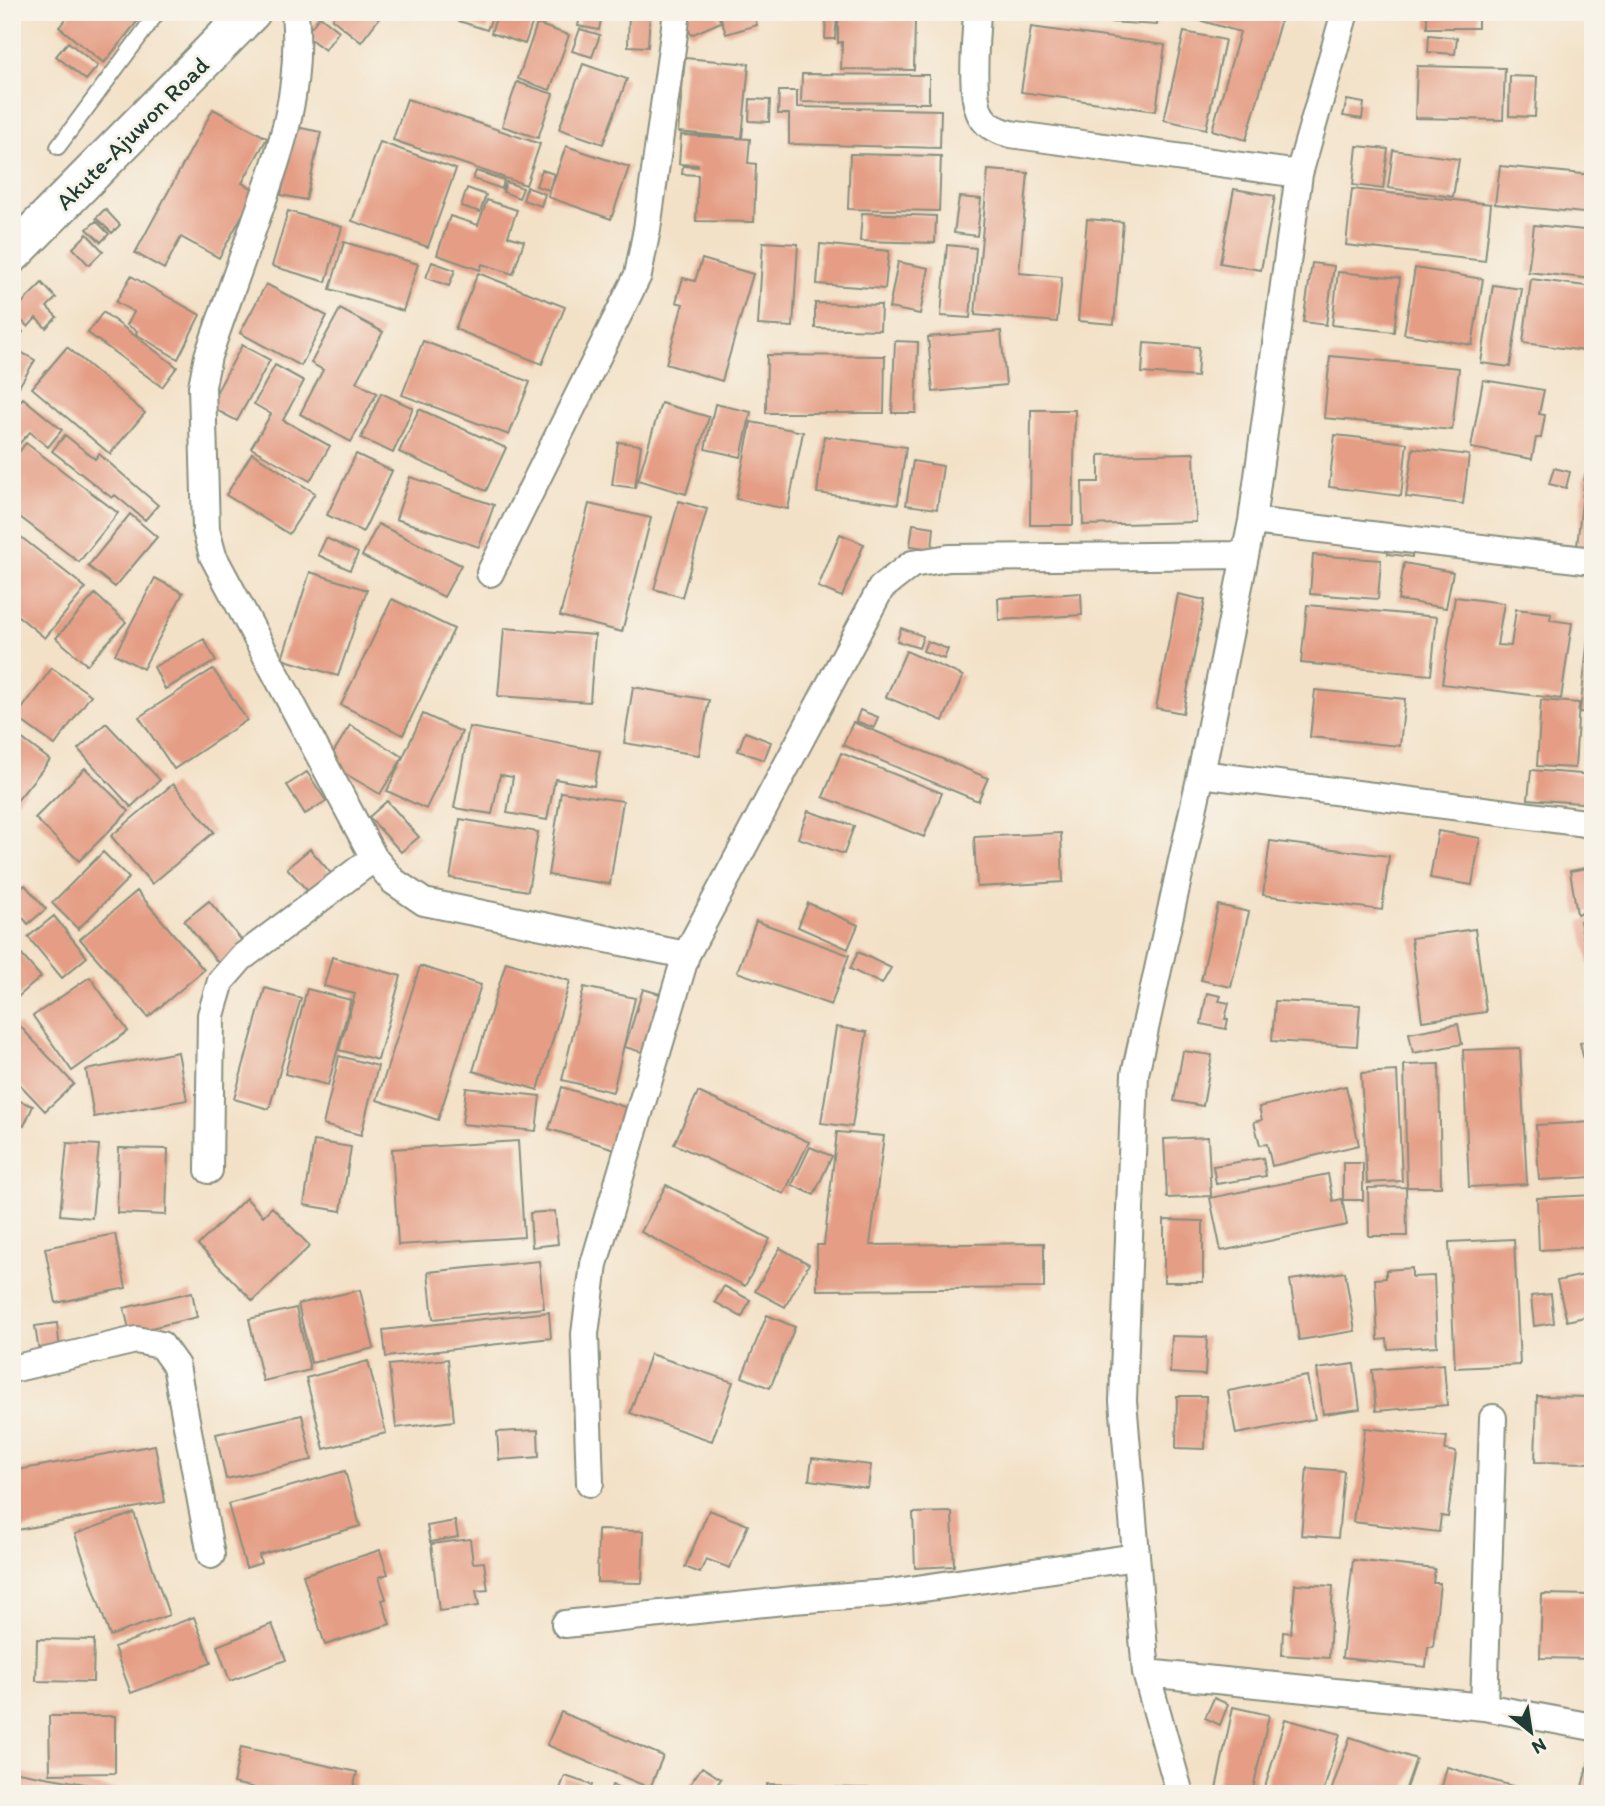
<svg xmlns="http://www.w3.org/2000/svg" width="1605" height="1806" font-family="Itim,sans-serif">
	<rect width="100%" height="100%" fill="#f7f3e8"/>
	<filter id="ink" filterUnits="userSpaceOnUse"><feTurbulence type="fractalNoise" baseFrequency=".0143" numOctaves="2"/><feDisplacementMap in="SourceGraphic" scale="14" xChannelSelector="R" yChannelSelector="G"/><feConvolveMatrix kernelMatrix="1 2 1 2 8 2 1 2 1" color-interpolation-filters="sRGB"/></filter>
	<filter id="wash" filterUnits="userSpaceOnUse"><feTurbulence type="fractalNoise" baseFrequency=".00686" numOctaves="4" result="noise"/><feDisplacementMap in="SourceGraphic" scale="28" xChannelSelector="R" yChannelSelector="G"/><feGaussianBlur stdDeviation="1.57" result="paint"/><feColorMatrix in="noise" values="0 0 0 0 0 0 0 0 0 0 0 0 0 0 0 0 0 1.4 0 .05"/><feComposite in="paint" operator="in"/></filter>
	<g filter="url(#wash)">
		<rect width="100%" height="100%" fill="#f3e1c7"/>
		<g id="blocks">
			<path fill="#e59e85" d="M72,12H145L104,63L59,27Z
				M337,12H384L361,42L332,19Z
				M462,12H494L487,30L459,21Z
				M498,12H518L534,18L525,44L491,33Z
				M581,12L602,15L599,30L578,26Z
				M629,12H650L648,47L628,46Z
				M681,12H717L721,22L691,35Z
				M719,12H753L757,25L726,34Z
				M889,12H911V17H889Z
				M1029,12H1158L1157,25L1029,17Z
				M1194,12H1283L1246,140L1212,130L1240,32L1192,18Z
				M1427,12H1478V28H1427Z
				M320,16L339,31L325,50L305,35Z
				M826,17H837L835,39H825Z
				M838,19L915,20L914,70L841,69L842,42L838,43Z
				M537,24L569,35L550,90L518,79Z
				M1031,27L1165,45L1156,111L1021,92Z
				M580,29L600,35L592,57L572,51Z
				M1184,32L1225,40L1206,129L1164,120Z
				M1429,35L1457,38L1455,54L1428,52Z
				M68,42L98,66L86,80L56,56Z
				M685,58L749,64L742,138L678,132Z
				M583,64L627,79L603,144L559,129Z
				M1417,66L1505,68L1503,120L1415,118Z
				M802,74L929,75V103L801,102Z
				M1510,76L1537,77L1535,117L1509,116Z
				M517,82L553,94L538,138L502,126Z
				M779,91H797V107L941,110L940,148L789,144V114H778Z
				M407,99L540,144L526,185L393,140Z
				M750,99L770,100L769,122L749,121Z
				M1347,100L1364,103L1362,119L1343,116Z
				M213,109L267,138L242,183L256,190L219,258L181,237L164,269L135,253Z
				M296,127L321,132L306,200L281,195Z
				M681,135L750,139L748,163L756,164L754,222L696,221L698,175L682,174L683,166L698,167V165L679,164Z
				M380,142L456,169L428,247L352,221Z
				M566,146L629,167L611,219L548,197Z
				M1357,146L1388,149L1383,189L1353,185Z
				M1393,150L1459,159L1453,197L1388,188Z
				M850,154L941,156L939,211L848,209Z
				M1500,166L1593,175V214L1495,204Z
				M542,170L554,174L549,190L536,186Z
				M988,170L1028,173L1019,273L1062,277L1057,322L975,315Z
				M476,171L504,180L502,189L473,179Z
				M506,182L523,188L519,198L503,192Z
				M527,187L545,194L541,206L523,200Z
				M467,188L486,195L480,212L461,206Z
				M1234,189L1275,196L1261,270L1220,263Z
				M1352,189L1491,204L1485,261L1346,245Z
				M959,197L981,199L977,236L954,233Z
				M487,200L517,210L508,236L524,241L513,274L482,264L480,270L437,255L450,216L478,225Z
				M105,209L120,225L112,233L96,218Z
				M288,211L342,227L326,282L272,266Z
				M862,213L936,216L935,243L860,241Z
				M1087,219L1123,222L1114,324L1078,321Z
				M96,221L109,234L101,242L87,229Z
				M1534,225L1593,231V279L1528,272Z
				M87,234L103,251L89,265L73,248Z
				M344,242L418,264L403,311L330,289Z
				M763,242L798,244L793,327L758,325Z
				M820,244L889,251L885,289L817,284Z
				M947,245L976,248L970,318L941,316Z
				M702,259L753,274L722,381L666,364L683,304L676,302L683,278L695,281Z
				M432,262L455,270L449,286L426,278Z
				M898,262L929,268L920,314L889,308Z
				M1312,263L1334,266L1326,325L1303,322Z
				M1415,268L1483,279L1472,345L1404,334Z
				M1338,272L1400,278L1394,332L1332,325Z
				M478,273L565,307L542,364L455,329Z
				M131,276L200,315L178,359L136,334L137,331L127,325L134,312L116,302Z
				M1531,279L1593,287V352L1523,343Z
				M42,283L56,298L47,307L57,317L46,328L36,318L28,327L13,312Z
				M266,284L327,316L301,366L240,333Z
				M1493,285L1522,289L1510,367L1481,363Z
				M815,303L881,305L880,330L815,328Z
				M340,309L383,332L356,382L377,393L351,442L300,414L323,370L311,363Z
				M103,312L177,367L162,387L88,333Z
				M12,321L23,332L12,343Z
				M1001,331L1006,385L933,392L928,337Z
				M423,341L530,382L509,435L402,395Z
				M895,341L918,342L916,413H892Z
				M1144,343L1199,347L1197,377L1142,373Z
				M242,345L270,360L237,421L209,406Z
				M12,347L35,360L17,390L12,387Z
				M67,347L145,413L110,454L32,388Z
				M767,355L885,356L884,413H766Z
				M1330,356L1459,368L1452,430L1324,418Z
				M275,365L304,381L283,420L330,446L310,481L251,448L271,414L254,404Z
				M1483,380L1544,390L1539,414L1545,415L1541,438H1536L1532,459L1471,448Z
				M381,393L413,408L393,453L361,438Z
				M23,398L62,430L48,447L30,432L17,446L12,442V411Z
				M661,403L709,417L686,494L638,480Z
				M715,404L751,412L741,457L705,449Z
				M419,409L506,448L486,491L399,452Z
				M1031,410H1075L1073,525H1030Z
				M751,422L803,432L788,509L736,499Z
				M65,435L95,459L99,454L158,505L145,520L115,495L112,498L52,451Z
				M1335,435L1407,443L1401,496L1329,487Z
				M824,436L906,447L898,504L817,493Z
				M618,442L641,445L635,488L612,485Z
				M26,443L118,513L79,562L12,511V461Z
				M1413,448L1469,455L1463,504L1406,497Z
				M252,453L315,493L289,534L226,495Z
				M1194,453L1196,522L1083,525L1082,482H1099V455Z
				M356,454L392,471L363,532L327,515Z
				M913,461L943,466L937,509L906,505Z
				M1554,468L1570,472L1566,488L1549,484Z
				M1585,474L1593,475V547L1577,546Z
				M410,477L494,505L479,547L396,519Z
				M679,501L707,509L682,597L654,589Z
				M589,504L651,518L622,632L560,616Z
				M130,514L157,537L115,587L88,566Z
				M378,524L461,565L444,597L362,556Z
				M913,524L934,527L932,549L910,546Z
				M12,530L86,588L45,638L12,611Z
				M840,534L864,544L842,597L818,587Z
				M326,538L358,553L350,570L318,555Z
				M1390,541L1414,543L1412,557L1388,554Z
				M1313,555L1381,560L1378,599L1310,594Z
				M1404,563L1453,572L1446,608L1398,600Z
				M310,572L367,590L338,676L282,659Z
				M155,578L183,593L143,669L115,654Z
				M1081,593L1082,615L999,620L998,598Z
				M95,594L126,622L87,665L56,638Z
				M1178,594L1205,600L1183,713L1156,708Z
				M1455,597L1504,603L1497,645L1511,646L1516,609L1551,613L1550,620L1572,623L1561,699L1442,684Z
				M392,599L454,629L403,735L341,705Z
				M1307,605L1437,617L1431,675L1301,663Z
				M1591,610H1593V713L1580,712Z
				M504,628L595,635L590,702L498,696Z
				M901,628L923,636L919,648L897,641Z
				M204,639L216,661L165,689L154,667Z
				M927,641L948,649L944,659L923,651Z
				M906,651L963,676L943,721L886,697Z
				M52,668L91,695L55,745L16,717Z
				M213,669L247,720L174,769L139,717Z
				M633,687L709,700L699,755L624,743Z
				M1315,690L1405,699L1400,746L1310,737Z
				M1541,700L1579,703L1575,768L1537,766Z
				M860,710L878,717L874,728L856,721Z
				M423,714L462,732L426,809L387,791Z
				M853,722L988,778L978,801L843,745Z
				M106,723L160,780L131,807L78,749Z
				M350,725L403,757L380,794L327,763Z
				M469,727L600,751L594,786L555,779L547,820L507,813L513,777L500,775L492,814L454,808Z
				M12,731L50,760L12,807Z
				M745,732L771,742L764,760L738,751Z
				M841,753L942,793L924,837L823,797Z
				M85,768L129,811L79,861L35,818Z
				M1531,770L1593,775V804L1528,799Z
				M307,772L326,801L305,814L287,785Z
				M173,784L214,832L152,884L111,836Z
				M561,792L623,801L610,884L548,875Z
				M387,801L419,837L401,852L369,817Z
				M808,811L854,826L844,854L798,838Z
				M460,819L538,832L528,891L450,878Z
				M1438,831L1480,838L1472,885L1430,878Z
				M1061,833L1063,882L977,887L974,837Z
				M1270,841L1389,856L1382,910L1263,895Z
				M310,849L335,878L313,897L287,868Z
				M103,852L129,878L78,929L52,903Z
				M1593,867V911L1577,914L1570,871Z
				M25,885L46,909L28,924L12,905V896Z
				M137,891L204,970L148,1017L80,939Z
				M209,901L249,949L224,970L184,921Z
				M808,903L858,925L848,949L798,927Z
				M1218,905L1249,912L1231,987L1201,980Z
				M54,916L87,957L62,978L28,937Z
				M1593,918V978H1592L1580,921Z
				M756,921L849,955L831,1005L737,972Z
				M1475,929L1486,1012L1422,1021L1411,938Z
				M12,944L41,977L12,1002Z
				M858,952L891,968L882,984L850,969Z
				M332,957L401,976L378,1060L339,1050L355,994L324,986Z
				M506,962L570,981L538,1090L473,1071Z
				M420,966L481,985L438,1120L377,1100Z
				M90,977L128,1031L72,1071L33,1016Z
				M584,987L635,998L613,1092L562,1080Z
				M265,988L301,998L269,1109L234,1099Z
				M307,989L351,1000L328,1085L285,1074Z
				M643,989L670,997L652,1055L625,1047Z
				M1207,993L1221,996L1219,1001L1229,1003L1225,1019H1228L1226,1029L1201,1024Z
				M1275,1001L1360,1005L1357,1046L1272,1041Z
				M18,1024L74,1084L45,1111L12,1076V1030Z
				M1458,1024L1462,1044L1413,1053L1409,1033Z
				M836,1027L867,1032L852,1127L821,1123Z
				M1593,1040V1094H1592L1580,1043Z
				M1520,1048L1527,1184L1469,1187L1463,1050Z
				M1183,1051L1212,1055L1203,1106L1174,1101Z
				M178,1052L187,1100L94,1117L86,1070Z
				M339,1056L378,1066L361,1135L323,1125Z
				M1439,1064L1441,1187H1407L1404,1065Z
				M1397,1071L1402,1181L1367,1183L1361,1073Z
				M1346,1086L1359,1145L1272,1166L1267,1144L1260,1145L1254,1122L1262,1120L1259,1107Z
				M562,1087L628,1108L615,1149L549,1129Z
				M466,1088L540,1096L536,1131L462,1124Z
				M698,1092L809,1142L784,1194L674,1144Z
				M12,1098L33,1106L24,1126L12,1121Z
				M1593,1122V1177L1539,1180L1536,1125Z
				M837,1132L884,1136L870,1245L1044,1243V1288L817,1290V1245H824Z
				M1208,1137L1211,1196L1167,1198L1164,1139Z
				M314,1141L351,1147L341,1211L304,1205Z
				M518,1141L524,1237L398,1245L392,1149Z
				M67,1143L99,1145L92,1218L60,1215Z
				M810,1147L832,1156L814,1195L792,1185Z
				M119,1148L168,1149L166,1215L117,1213Z
				M1263,1158L1266,1176L1216,1184L1213,1166Z
				M1343,1163H1363V1200H1343Z
				M1328,1174L1333,1201L1342,1199L1347,1225L1221,1251L1210,1198Z
				M666,1185L770,1239L745,1286L641,1232Z
				M1406,1187L1407,1236H1369L1368,1188Z
				M1593,1195V1247L1539,1250L1537,1198Z
				M246,1198L263,1216L272,1207L310,1246L253,1301L198,1245Z
				M555,1211L558,1244L532,1247L530,1213Z
				M1164,1220L1203,1221V1282H1164Z
				M115,1234L126,1288L56,1303L45,1248Z
				M1514,1239L1520,1365L1455,1368L1449,1242Z
				M780,1248L809,1264L785,1307L755,1291Z
				M539,1261L544,1308L433,1319L428,1272Z
				M1412,1268V1277L1434,1276L1437,1346L1388,1349L1387,1339L1378,1340L1375,1279L1386,1278V1270Z
				M1345,1272L1355,1331L1299,1340L1290,1280Z
				M1593,1273V1315L1567,1321L1557,1281Z
				M724,1286L750,1300L742,1317L715,1302Z
				M360,1290L374,1348L311,1363L298,1304Z
				M192,1292L197,1317L130,1333L124,1308Z
				M1551,1294L1554,1323L1534,1326L1531,1296Z
				M296,1308L310,1370L263,1381L249,1319Z
				M549,1312L551,1338L386,1357L383,1330Z
				M767,1315L795,1327L770,1388L742,1377Z
				M57,1323L60,1350L39,1352L35,1326Z
				M1172,1336L1207,1337L1205,1375L1170,1373Z
				M650,1354L733,1382L712,1441L630,1413Z
				M448,1359L454,1421L396,1428L389,1365Z
				M368,1361L386,1433L324,1449L306,1378Z
				M1354,1364L1360,1409L1323,1414L1317,1369Z
				M1444,1364L1447,1405L1376,1411L1372,1370Z
				M1307,1376L1315,1419L1236,1434L1228,1391Z
				M1177,1396H1206L1205,1449L1176,1448Z
				M1537,1396L1593,1397V1463L1535,1462Z
				M302,1415L312,1460L226,1479L216,1434Z
				M1365,1428L1447,1437L1445,1450L1456,1452L1448,1517L1441,1516L1439,1532L1353,1522Z
				M538,1430L539,1457L499,1460L497,1432Z
				M155,1445L165,1502L12,1531V1471Z
				M812,1458L871,1465L868,1488L809,1480Z
				M1307,1468L1344,1471L1338,1538L1301,1535Z
				M345,1471L360,1526L259,1555L261,1563L246,1568L228,1504Z
				M709,1510L748,1525L730,1568L706,1559L700,1573L685,1567Z
				M952,1512L954,1566L915,1568L913,1513Z
				M134,1513L169,1615L110,1636L75,1534Z
				M455,1521L458,1537L430,1542L427,1526Z
				M598,1530L644,1531L642,1583L597,1582Z
				M470,1539L473,1563L484,1562L488,1590L476,1591L479,1606L439,1611L431,1544Z
				M380,1550L388,1574L379,1577L386,1599L382,1600L390,1624L325,1645L303,1575Z
				M1353,1560L1435,1569L1433,1583H1440L1433,1647H1428L1426,1667L1342,1658Z
				M1295,1584L1333,1586L1329,1658L1282,1655L1283,1632L1291,1633Z
				M1542,1594L1593,1595V1659L1540,1658Z
				M194,1617L211,1663L131,1693L114,1647Z
				M272,1624L286,1660L230,1681L217,1646Z
				M37,1639L94,1640L93,1682L36,1681Z
				M1214,1698L1228,1704L1220,1725L1205,1718Z
				M1233,1707L1269,1715L1252,1794H1215Z
				M561,1712L663,1756L650,1788L547,1745Z
				M49,1716H115V1773L50,1774Z
				M1285,1719L1340,1734L1323,1794H1263Z
				M1350,1737L1416,1759L1404,1794H1330Z
				M241,1747L357,1772L352,1794H281L233,1783Z
				M1590,1757L1593,1758V1794H1580Z
				M702,1767L721,1779L711,1794H683Z
				M1447,1767L1536,1793V1794H1440Z
				M12,1771L119,1790V1794H12Z
				M565,1776L592,1785L589,1794H558Z
				M767,1784L802,1785V1794H767Z
				M612,1785L634,1793V1794H609Z
				M820,1787L888,1789V1794H819Z"/>
		</g>
	</g>
	<g filter="url(#ink)">
		<use href="#blocks" fill-opacity="0" stroke="#898f7e" stroke-width="2"/>
		<g fill="none" stroke-linecap="round" stroke-linejoin="round">
			<g stroke="#898f7e" stroke-width="18">
				<path id="service" d="M58,147L158,12"/>
			</g>
			<g stroke="#898f7e" stroke-width="30">
				<path id="minor" d="M295,12C302,95 281,149 254,225C239,269 223,312 208,356L202,386L206,530L213,556L374,858L393,881L424,902L686,955
					M977,12C976,36 969,99 982,117C988,127 999,131 1010,134L1299,174
					M1252,521L1593,561
					M490,573L638,275L647,229L677,12
					M1201,774L1593,824
					M209,1170L211,1015L221,981L241,958L374,858
					M12,1369L136,1340L161,1345L176,1366L211,1555
					M590,1483L585,1334L594,1264L686,955L881,588L912,564L949,558L1244,555
					M565,1624L793,1600L889,1593L1136,1557
					M1146,1673L1484,1707L1593,1727
					M1484,1707L1493,1418
					M1180,1794L1146,1673L1123,1401L1135,1074L1201,774L1252,521L1299,174L1345,12"/>
			</g>
			<g stroke="#898f7e" stroke-width="42">
				<path id="secondary" d="M12,254L251,12"/>
			</g>
			<use href="#service" stroke="#fff" stroke-width="14"/>
			<use href="#minor" stroke="#fff" stroke-width="26"/>
			<use href="#secondary" stroke="#fff" stroke-width="38"/>
		</g>
	</g>
	<g text-anchor="middle" dominant-baseline="central" stroke-width="6" stroke-linejoin="round" paint-order="stroke">
		<g font-size="24" fill="#1f3d34" stroke="#f7f3e8">
			<text transform="translate(132 133) rotate(-45)">Akute-Ajuwon Road</text>
		</g>
	</g>
	<rect width="1605" height="1806" fill="none" stroke="#f7f3e8" stroke-width="42"/>
	<g transform="translate(1531 1732) rotate(150)" stroke="#f7f3e8" stroke-width="5" paint-order="stroke">
	<path d="M0-5L12 26L0 18L-12 26Z" fill="#1f3d34"/>
	<text y="-10" font-size="19" font-weight="bold" text-anchor="middle" fill="#1f3d34">N</text>
	</g>
</svg>
